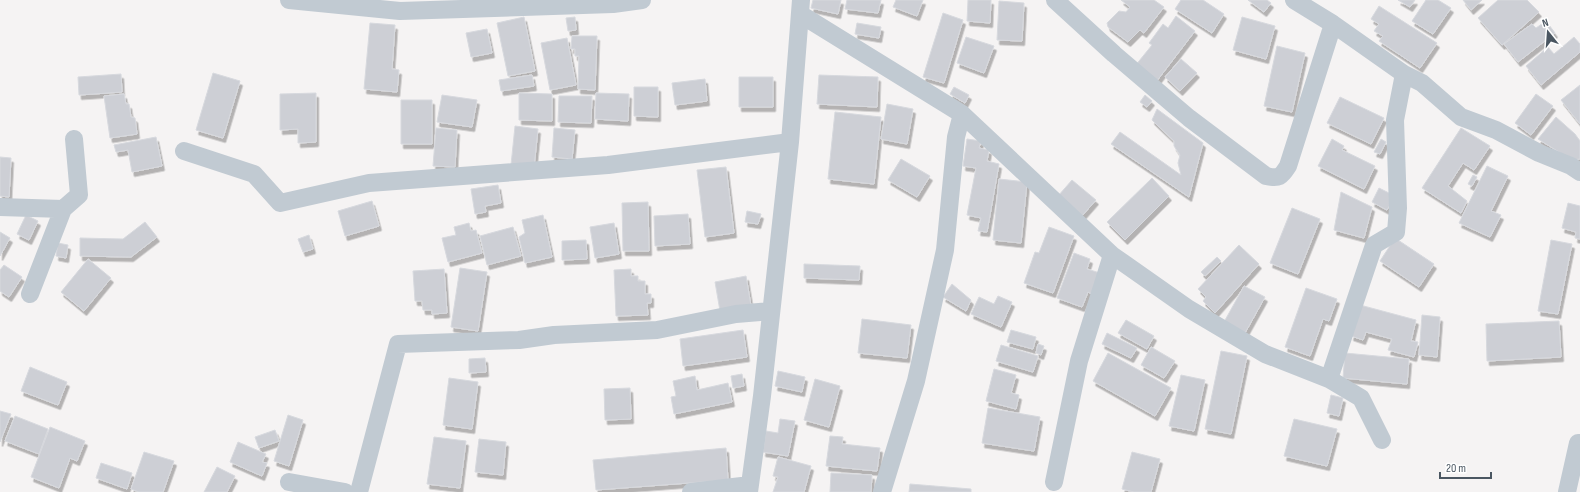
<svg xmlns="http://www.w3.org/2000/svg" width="1580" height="492" font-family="'Sofia Sans Condensed',sans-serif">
	<defs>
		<filter id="shadow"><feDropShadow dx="2.5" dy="4.5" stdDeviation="0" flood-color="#0004"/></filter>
	</defs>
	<rect width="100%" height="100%" fill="#f5f3f3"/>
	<path fill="#cdcfd5" stroke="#d7d9de" filter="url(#shadow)" d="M813,0H841L838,14L811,8Z
		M847,0H881L878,13L845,9Z
		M896,0H923L917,16L893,7Z
		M968,0H991L990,23L967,21Z
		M1121,0H1154L1164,7L1144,33L1140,30L1128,42L1108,27L1107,23L1119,11L1126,12L1130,7Z
		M1181,0H1203L1224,14L1212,33L1175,9Z
		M1248,0H1267L1271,3L1264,12Z
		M1398,0H1415L1410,7Z
		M1426,0H1438L1451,8L1433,34L1412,21Z
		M1463,0H1482L1471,10Z
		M1498,0H1527L1539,12L1502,45L1478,18Z
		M999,1L1024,3L1022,41L997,40Z
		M1379,6L1437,43L1420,68L1379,41L1383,36L1374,31L1379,24L1371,19Z
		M943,13L963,20L944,83L923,77Z
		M1176,16L1195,31L1156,82L1135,66L1152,45L1149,43L1163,24L1168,28Z
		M524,17L535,71L508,76L497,23Z
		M575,17L576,30L568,31L566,18Z
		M1242,17L1275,26L1266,59L1233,50Z
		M1546,21L1555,33L1518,62L1504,44L1532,24L1536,28Z
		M370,23L395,25L392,69L399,70L397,92L364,89Z
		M857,23L881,27L879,38L855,34Z
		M487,29L492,53L471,57L466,33Z
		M572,36H597L595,90L578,89L579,56H575V49H571Z
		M966,37L994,46L984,73L957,63Z
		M1574,37L1580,44V52L1541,85L1526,66L1548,47L1554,54Z
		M567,38L576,85L550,90L541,43Z
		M1277,46L1305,53L1292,112L1264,106Z
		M1181,59L1197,73L1180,91L1165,77Z
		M213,73L240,81L223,138L196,130Z
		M121,74L122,92L79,95L78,77Z
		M532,75L534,86L501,91L499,80Z
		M819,75L878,77L877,107L817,104Z
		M739,77H773V107H739Z
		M705,79L707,101L675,105L672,83Z
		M1580,85V124L1561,100Z
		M634,87H658V117L634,116Z
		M954,87L969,95L965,103L950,94Z
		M316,93V142L298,143V129L280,130V94Z
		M519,93L552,94V121L519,120Z
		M596,93L629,94L628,121L595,119Z
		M124,94L126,104H129L131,117L135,118L137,134L110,138L104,96Z
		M1536,94L1553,106L1531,135L1515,123Z
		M442,95L477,100L472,127L437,122Z
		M1145,95L1152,101L1147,107L1140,102Z
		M559,96H592L591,123L558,122Z
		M1340,97L1384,118L1371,144L1327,123Z
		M401,100H432V144H401Z
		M887,104L913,109L907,144L881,139Z
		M1157,109L1203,143L1189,197L1111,144L1120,132L1181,175L1178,163L1180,155L1174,146V141L1152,120Z
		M835,112L881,117L874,184L828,179Z
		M1556,117L1575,134L1580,141V159L1572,160L1538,139Z
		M515,126L538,129L534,167L511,165Z
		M436,128L457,130L455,167L433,166Z
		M554,128L575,130L572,159L552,157Z
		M1461,128L1490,146L1474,170L1463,163L1448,186L1467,201L1461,213L1422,188Z
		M156,137L162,166L132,172L128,150L116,152L114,145Z
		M967,139L981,141L979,148L989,150L987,161L999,164L987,232L978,231L981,218L967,215L976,168L963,166Z
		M1332,139L1344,146L1342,150L1375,166L1364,189L1318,166Z
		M1381,139L1386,142L1380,154L1374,152Z
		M0,157L11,158L9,197L0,196Z
		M901,159L930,176L917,197L888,180Z
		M1487,166L1508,176L1491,211L1501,215L1490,237L1459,223Z
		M726,167L734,233L705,237L697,170Z
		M1473,175L1477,177L1472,186L1468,184Z
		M1152,178L1169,196L1125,240L1107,222Z
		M999,179L1027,182L1021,243L993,240Z
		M1072,180L1096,200L1081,217L1058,196Z
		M498,185L501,203L485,206L486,212L475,214L471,189Z
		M1379,188L1395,196L1387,210L1372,202Z
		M1341,192L1372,207L1364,238L1334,230Z
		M372,201L379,226L345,236L338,211Z
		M648,202L649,251H623L622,203Z
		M1568,203L1580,206V239L1575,238L1576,232L1562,228Z
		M1292,208L1320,219L1298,274L1270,263Z
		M747,211L761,214L758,224L745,222Z
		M688,214L690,244L655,246L654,216Z
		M26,215L38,221L29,240L17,234Z
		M543,215L552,257L525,263L519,237L525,233L522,220Z
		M145,222L157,237L131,257L80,256V238L123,239Z
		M469,223L471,231L476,230L482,253L448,262L442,238L456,235L454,227Z
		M614,223L619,254L595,258L590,227Z
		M513,227L521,256L487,265L480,236Z
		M1049,227L1074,236L1053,293L1024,283L1035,252L1039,253Z
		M0,232L10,238L0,256Z
		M309,235L313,249L303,252L298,239Z
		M1395,238L1434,264L1419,287L1380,261Z
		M586,240L587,259L562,260V241Z
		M1551,240L1572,244L1558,314L1538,311Z
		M58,243L68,245L66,258L56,256Z
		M1239,245L1259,264L1215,313L1203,301L1206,297L1198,289Z
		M1074,253L1090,259L1087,269L1100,273L1092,294L1088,292L1082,307L1057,298Z
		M1217,257L1221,261L1205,276L1201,272Z
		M88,259L111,278L84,311L61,292Z
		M804,264L860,266L859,280L804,278Z
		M4,265L22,277L9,297L0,291V270Z
		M460,268L487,272L478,331L451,327Z
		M444,269L447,313L432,314V310H423L422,301H415L413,271Z
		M631,269V276H638V281H645V294H651V303H647L648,315L616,316L614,270Z
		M746,276L751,306L720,311L715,282Z
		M952,284L971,300L966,311L943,297Z
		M1244,286L1265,297L1245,333L1224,322Z
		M1306,288L1337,299L1329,321L1323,319L1310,356L1285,347Z
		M998,296L1012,302L1001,327L971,314L979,297L994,304Z
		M1360,305L1416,320L1411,341L1418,342L1414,357L1388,350L1392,339L1366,332L1363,340L1351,336Z
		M1422,315L1440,317L1437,357L1419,355Z
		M862,319L911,325L907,358L858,353Z
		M1126,320L1154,336L1147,349L1118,333Z
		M1559,321L1561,357L1487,361L1486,324Z
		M743,330L747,357L683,366L680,339Z
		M1011,330L1036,337L1033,349L1007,342Z
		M1107,333L1137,348L1131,358L1102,344Z
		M1038,344L1044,346L1041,355L1036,353Z
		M1001,345L1038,356L1033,372L996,361Z
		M1151,347L1175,361L1164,378L1141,365Z
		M1221,351L1247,356L1231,434L1205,429Z
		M1108,353L1171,388L1155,416L1093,381Z
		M1345,353L1409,359L1407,384L1343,378Z
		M485,358L486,372L469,373V359Z
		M30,367L67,382L58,405L21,391Z
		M994,369L1016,375L1011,393L1019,395L1016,409L986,401Z
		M778,371L805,377L802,392L775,386Z
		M742,374L744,386L733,388L731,376Z
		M1181,375L1205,380L1194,431L1169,426Z
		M695,376L697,390L728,383L732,402L674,414L671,397L676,396L673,381Z
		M449,378L478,382L472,429L443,425Z
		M815,379L840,386L829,427L804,420Z
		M630,388L631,419L605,420L604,389Z
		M1331,395L1343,398L1339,416L1327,413Z
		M988,408L1040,417L1034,451L982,443Z
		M0,411L11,414L0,442Z
		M288,415L303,420L289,466L274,461Z
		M15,416L48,429L39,454L5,441Z
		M780,419L795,421L788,456L763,452L766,431L778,433Z
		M1294,419L1337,429L1327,466L1284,456Z
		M50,427L85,441L77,461L70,458L59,488L31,477Z
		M275,430L279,441L259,448L255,437Z
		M830,436L843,437L842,444L880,448L877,471L826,466Z
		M434,437L466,441L460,488L427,484Z
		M479,439L506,442L503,475L475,472Z
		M238,442L266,454L262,462L267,463L262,476L230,462Z
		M726,448L728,480L596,490L593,460Z
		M144,452L174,461L163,492H139L131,489Z
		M1132,452L1160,459L1151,492H1134L1122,489Z
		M778,457L811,466L804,492H773L778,477L773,476Z
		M101,463L132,473L127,489L96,478Z
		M217,467L235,476L227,492H204Z
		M831,473L872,475L871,492H830Z
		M910,484L971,489V492H909Z"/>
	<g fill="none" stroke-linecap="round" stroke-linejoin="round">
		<path stroke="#c1cad2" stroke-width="18" d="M289,0L400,11L613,4L642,0
			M1055,0L1114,54L1189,118L1266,176C1279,179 1281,177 1288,166L1333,24
			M1294,0L1333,24L1404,74L1422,83L1461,117L1496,130L1539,153L1571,166L1580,172
			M800,14L962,114L1112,255L1189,309L1265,354L1329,379L1361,398L1382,440
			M184,151L254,174L280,203L369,183L608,165L790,142
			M0,207L63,209L79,195L74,139
			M30,294L63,209
			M1329,379L1374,245L1396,232L1398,208L1395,120L1404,74
			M289,482L345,492
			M1054,482L1079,361L1112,255
			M359,492L398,344L519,340L554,335L657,330L736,314L771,311
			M691,492L750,485
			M749,492L762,396L790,142L801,0
			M882,492L916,381L945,250L956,137L962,114
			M1567,492L1578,443H1580"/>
	</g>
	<g transform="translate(1548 32) rotate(343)" stroke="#ffffff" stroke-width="3" paint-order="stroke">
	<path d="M0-3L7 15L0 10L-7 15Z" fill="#4a5661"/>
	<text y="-6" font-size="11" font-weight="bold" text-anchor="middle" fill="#4a5661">N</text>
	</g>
	<path d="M1440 472v6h51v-6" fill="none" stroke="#4a5661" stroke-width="2"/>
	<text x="1446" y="472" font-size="12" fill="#4a5661" stroke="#ffffff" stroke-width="3" paint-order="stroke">20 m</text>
</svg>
